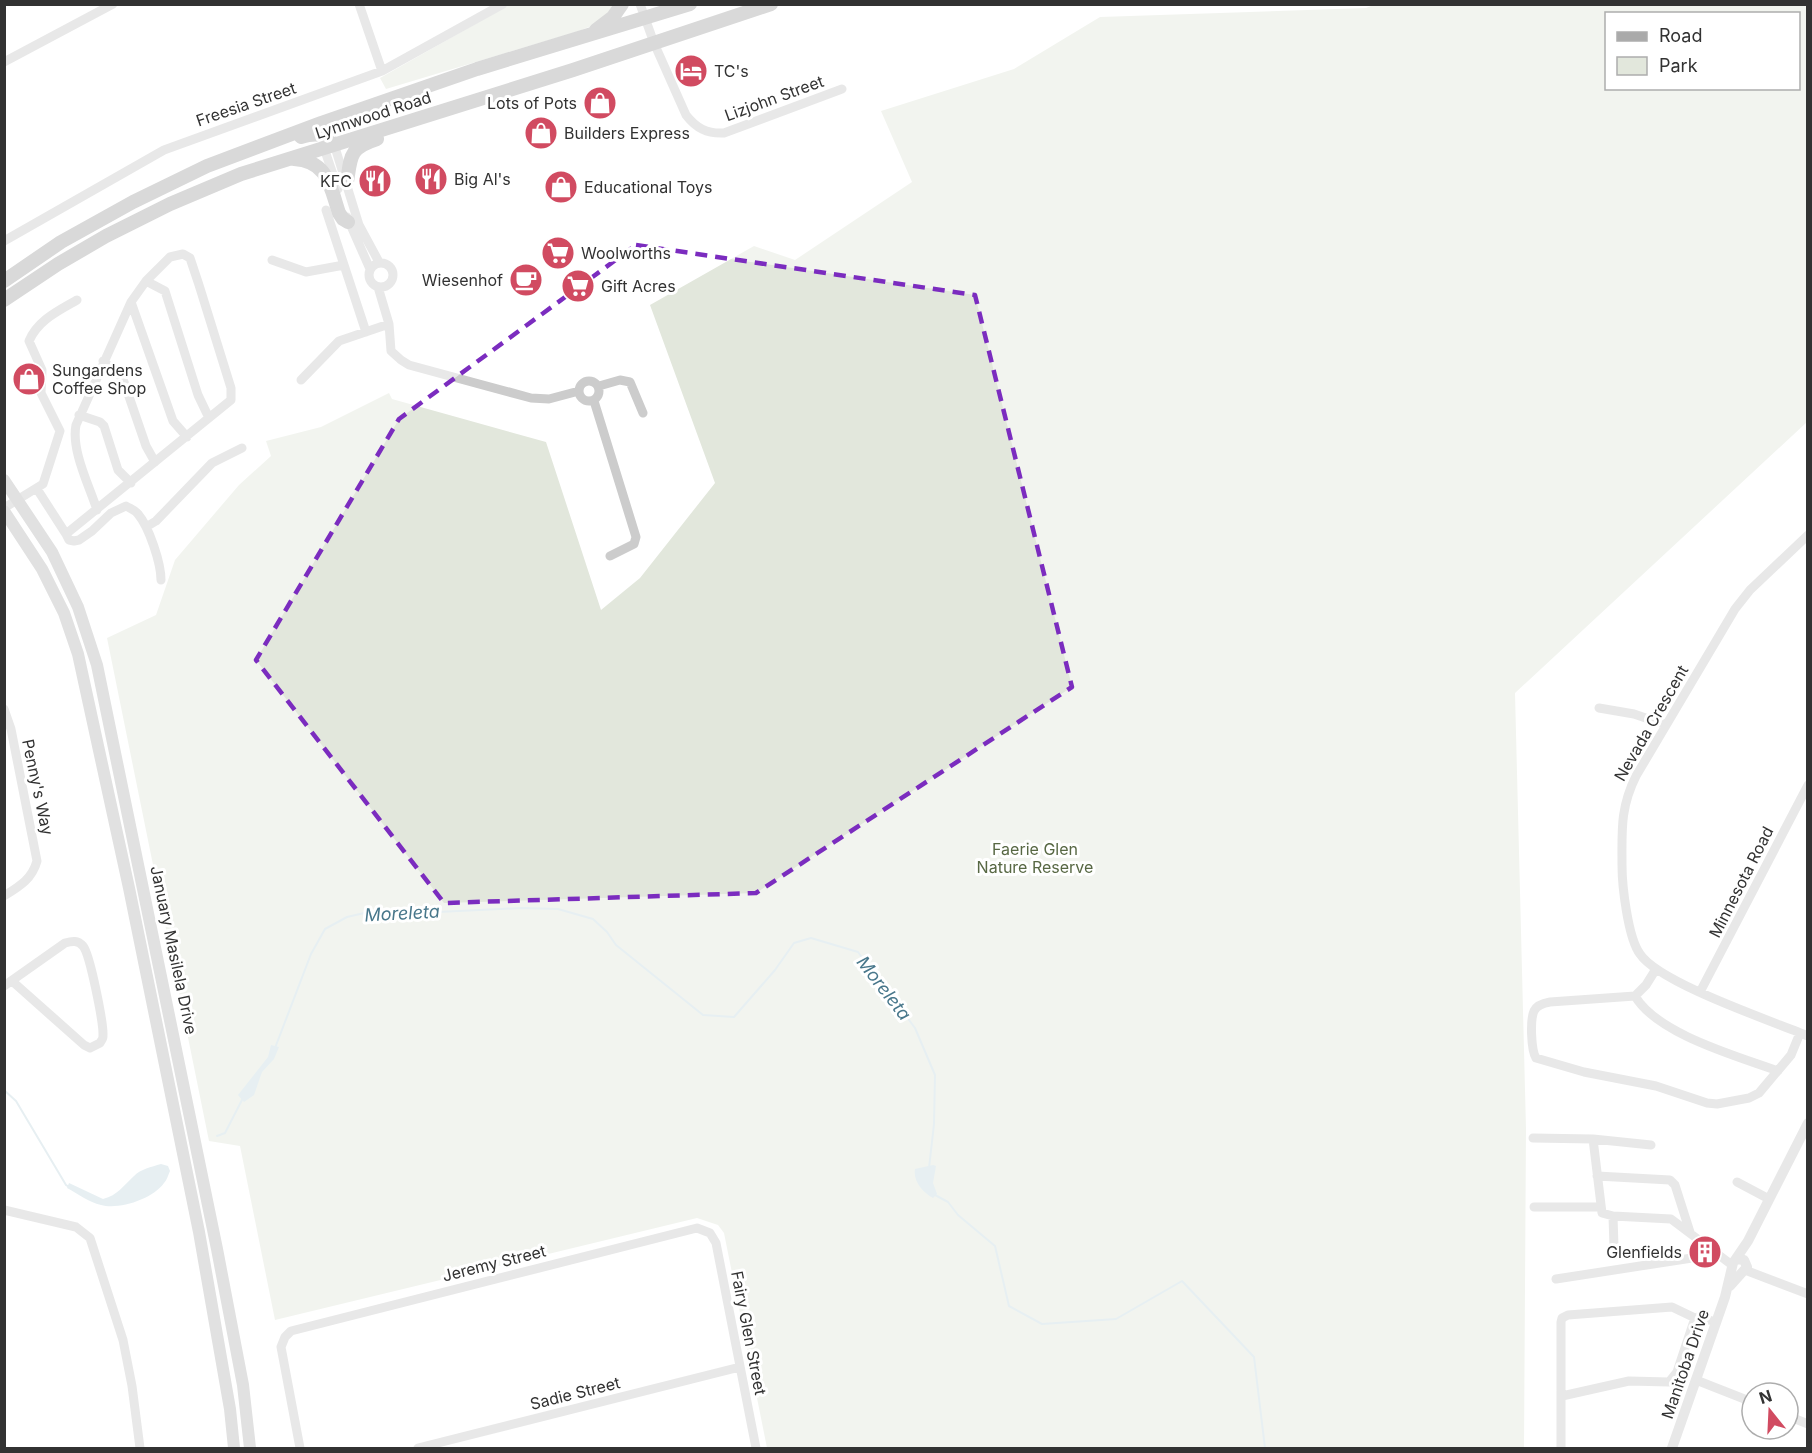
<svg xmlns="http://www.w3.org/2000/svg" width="1812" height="1453" font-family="Inter,sans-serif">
	<rect width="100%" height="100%" fill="#fff"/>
	<path fill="#e2e7dc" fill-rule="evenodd" d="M1376,4L1807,5V422L1515,693L1526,1129L1524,1448H767L724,1233L718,1225L697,1218L275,1320L240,1146L209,1141L107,638L156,615L175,560L239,485L271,456L266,441L321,427L389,393L392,399L546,442L601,610L640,578L715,483L650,305L754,246L795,260L912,182L881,111L1014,69L1100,17L1366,8ZM1606,14H1798V88H1606Z
		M509,5H616L596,24L579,31L386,89L380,78Z"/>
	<path fill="#c9dce3" d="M271,1045L279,1047L274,1059L262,1072L254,1095L244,1102L238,1095L268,1057Z
		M161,1164L168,1166L170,1171C168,1175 167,1180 164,1183C153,1199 119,1210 101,1205C89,1202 78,1194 67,1188L69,1183L103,1199C118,1195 123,1186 134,1176C141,1169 151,1167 161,1164Z
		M933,1165L936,1166L933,1183L937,1194L933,1198C922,1192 913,1181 915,1169Z"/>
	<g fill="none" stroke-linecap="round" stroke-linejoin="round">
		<path stroke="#c9dce3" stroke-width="2" d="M275,1048L311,954L325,929L347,917L373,911L417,913L522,908L558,909L593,919L607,932L616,945L703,1015L734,1017L775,970L794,943L811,938L858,952L915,1028L935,1075L934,1124L929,1168
			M4,1090L16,1101L66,1185L69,1187
			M217,1136L225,1133L243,1098
			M935,1195L948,1202L958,1215L995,1246L1009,1306L1042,1324L1116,1319L1182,1281L1254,1357L1265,1448"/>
		<path stroke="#ccc" stroke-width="9" d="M359,4L382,71
			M640,4L654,43L686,115C696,128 707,134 724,133L842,89
			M4,62L113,4
			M334,144L359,225L379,262
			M324,148L338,189
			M326,210L366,332
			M347,217L370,269
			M4,241L164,150L382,71L503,4
			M272,260L306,272L344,265
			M369 275a12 12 0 1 1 24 0a12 12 0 1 1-24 0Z
			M146,281L165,291L198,395L209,418
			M378,287L389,324L391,351L401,360L409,365L531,398L549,399L579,391
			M131,302L173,421L187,437
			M103,361L119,374L124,382L146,446L155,462
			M301,380L339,341L389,324
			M579 391a10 10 0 1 1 20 0a10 10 0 1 1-20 0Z
			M599,386L620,380L630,382L643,413
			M594,401L636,537L634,544L610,556
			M79,415L100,422L104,426L118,470L131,483
			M37,489L66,534L231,400V388L199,285L190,258L183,254L170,257L146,281L131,302L76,425C71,450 89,485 97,510
			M4,508L43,484L60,431L41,393L42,370L29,341C38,320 58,311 77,300
			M146,527L156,521L212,463L242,448
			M66,534L69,540L74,541L79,540L92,531L111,513L126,506C131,509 135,510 138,514C149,527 161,563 161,580
			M1808,535L1750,590L1735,609L1636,776C1620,808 1622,831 1622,865C1622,886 1628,938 1640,954C1659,983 1772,1021 1808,1036
			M1599,708L1634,714L1666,725
			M4,709L11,729L37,861C32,879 20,886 4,896
			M1656,969L1646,985L1635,996L1550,1002C1544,1003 1537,1005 1534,1011C1530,1020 1531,1050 1536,1058L1584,1072L1656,1086L1707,1103L1717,1104L1749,1098L1759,1093L1791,1055L1800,1033
			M4,986L65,943C72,941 78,940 83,946C90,954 103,1021 103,1034C103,1039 103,1038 100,1043L90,1048L84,1045L12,981
			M1700,992L1808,785
			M1635,996C1657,1034 1737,1056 1778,1071
			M1533,1138L1593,1139L1602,1213L1613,1216L1671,1219L1732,1265
			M1593,1139L1651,1145
			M1597,1176L1670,1180L1675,1185L1690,1232
			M1737,1182L1769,1199
			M1534,1207H1600
			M4,1210L76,1227L90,1238L123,1340L132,1386L140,1448
			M1613,1216L1614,1247
			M1745,1270L1808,1294
			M1556,1279L1692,1258L1704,1242
			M1696,1380L1752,1402
			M1562,1396L1629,1381L1669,1382L1677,1372L1695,1318L1698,1317L1716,1322
			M1788,1416L1808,1424
			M300,1448L281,1347L285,1337L291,1331L697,1228L710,1233L716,1243L756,1448
			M418,1448L740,1367
			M1561,1448V1322L1562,1318L1568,1315L1672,1307L1695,1318"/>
		<path stroke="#ccc" stroke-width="10" d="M1730,1286L1747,1267L1744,1260L1736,1259
			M1672,1448L1725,1297L1733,1263L1748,1241L1808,1123"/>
		<path stroke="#bcbcbc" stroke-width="12" d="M4,480L52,552L78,607L97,665L217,1249L243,1385L250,1448
			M4,511L42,569L64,613L78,654L129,888L199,1232L230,1409L234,1448"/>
		<path stroke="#aaa" stroke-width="14" d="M596,30L613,17L622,4
			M301,137C315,133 324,133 334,144
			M294,159C328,161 330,186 339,213L343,219L348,222
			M347,182C351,156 349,148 377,139
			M4,281L61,242L133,202L207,166L321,123L477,69L690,4
			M4,300L58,264L106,236L170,204L241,174L573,70L771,4"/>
	</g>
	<path d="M0 0H1812V1453H0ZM636,245L975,295L1072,687L756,893L444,903L256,660L399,419Z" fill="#fff" fill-opacity=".55" fill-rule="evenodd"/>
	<path fill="none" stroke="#7b2cbf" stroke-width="4.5" stroke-dasharray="12 8" stroke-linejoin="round" d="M636,245L975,295L1072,687L756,893L444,903L256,660L399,419Z"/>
	<defs>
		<g id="hotel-disc" transform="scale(1.725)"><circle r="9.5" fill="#d14b61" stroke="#fff"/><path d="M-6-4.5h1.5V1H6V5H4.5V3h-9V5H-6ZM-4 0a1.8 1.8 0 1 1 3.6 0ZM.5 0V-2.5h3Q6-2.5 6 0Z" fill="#fff"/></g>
		<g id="shop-disc" transform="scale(1.725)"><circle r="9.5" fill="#d14b61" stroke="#fff"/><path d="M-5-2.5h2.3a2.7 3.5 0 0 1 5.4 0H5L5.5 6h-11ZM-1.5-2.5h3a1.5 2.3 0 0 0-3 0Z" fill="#fff"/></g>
		<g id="restaurant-disc" transform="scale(1.725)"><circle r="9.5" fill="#d14b61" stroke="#fff"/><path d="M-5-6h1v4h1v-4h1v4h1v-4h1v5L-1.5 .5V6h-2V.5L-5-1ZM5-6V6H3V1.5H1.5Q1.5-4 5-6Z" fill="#fff"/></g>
		<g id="supermarket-disc" transform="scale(1.725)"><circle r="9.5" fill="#d14b61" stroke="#fff"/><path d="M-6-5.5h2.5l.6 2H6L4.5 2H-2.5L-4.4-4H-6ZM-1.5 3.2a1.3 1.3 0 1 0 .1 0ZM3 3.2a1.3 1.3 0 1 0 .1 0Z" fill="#fff"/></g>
		<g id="cafe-disc" transform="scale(1.725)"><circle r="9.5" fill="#d14b61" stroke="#fff"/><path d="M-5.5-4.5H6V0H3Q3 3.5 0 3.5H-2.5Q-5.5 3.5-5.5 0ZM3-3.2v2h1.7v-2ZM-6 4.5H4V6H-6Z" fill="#fff"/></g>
		<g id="building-disc" transform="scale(1.725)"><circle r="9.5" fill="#d14b61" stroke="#fff"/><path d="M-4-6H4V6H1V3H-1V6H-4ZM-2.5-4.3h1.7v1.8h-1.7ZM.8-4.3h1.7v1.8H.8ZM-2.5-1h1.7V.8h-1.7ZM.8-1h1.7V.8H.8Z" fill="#fff"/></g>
	</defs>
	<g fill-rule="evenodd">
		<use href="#hotel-disc" x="691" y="71"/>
		<use href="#shop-disc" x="600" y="103"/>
		<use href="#shop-disc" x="541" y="133"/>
		<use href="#restaurant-disc" x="431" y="179"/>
		<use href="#restaurant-disc" x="375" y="181"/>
		<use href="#shop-disc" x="561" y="187"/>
		<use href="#supermarket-disc" x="558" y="253"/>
		<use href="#cafe-disc" x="526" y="280"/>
		<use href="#supermarket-disc" x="578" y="286"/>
		<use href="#shop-disc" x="29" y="379"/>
		<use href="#building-disc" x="1705" y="1252"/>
	</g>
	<g text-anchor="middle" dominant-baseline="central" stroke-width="6" stroke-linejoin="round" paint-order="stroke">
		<g font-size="16" fill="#323232" stroke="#fff" text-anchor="start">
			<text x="714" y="71">TC's</text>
			<text x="577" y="103" text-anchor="end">Lots of Pots</text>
			<text x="564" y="133">Builders Express</text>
			<text x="454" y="179">Big Al's</text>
			<text x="352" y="181" text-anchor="end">KFC</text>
			<text x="584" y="187">Educational Toys</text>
			<text x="581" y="253">Woolworths</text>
			<text x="503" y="280" text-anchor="end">Wiesenhof</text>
			<text x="601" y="286">Gift Acres</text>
			<text x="52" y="370">Sungardens<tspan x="52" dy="18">Coffee Shop</tspan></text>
			<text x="1682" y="1252" text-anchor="end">Glenfields</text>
		</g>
		<g font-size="16" fill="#323232" stroke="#fff">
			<text transform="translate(774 98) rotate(-20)">Lizjohn Street</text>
			<text transform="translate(246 104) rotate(-19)">Freesia Street</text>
			<text transform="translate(373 115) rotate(-18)">Lynnwood Road</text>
			<text transform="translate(1651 723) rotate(-60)">Nevada Crescent</text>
			<text transform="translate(38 787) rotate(78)">Penny's Way</text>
			<text transform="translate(1741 882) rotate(-63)">Minnesota Road</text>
			<text transform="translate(174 950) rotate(78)">January Masilela Drive</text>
			<text transform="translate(494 1263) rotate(-14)">Jeremy Street</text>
			<text transform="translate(749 1333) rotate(79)">Fairy Glen Street</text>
			<text transform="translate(1685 1364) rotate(-71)">Manitoba Drive</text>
			<text transform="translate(575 1393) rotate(-14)">Sadie Street</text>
		</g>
		<g font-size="16" fill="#586844" stroke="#fff">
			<text x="1035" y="849">Faerie Glen<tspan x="1035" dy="18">Nature Reserve</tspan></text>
		</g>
		<g font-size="18" font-style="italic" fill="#48778b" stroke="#fff">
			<text transform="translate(402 913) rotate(-3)">Moreleta</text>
			<text transform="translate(884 988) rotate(52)">Moreleta</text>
		</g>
	</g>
	<rect width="1812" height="1453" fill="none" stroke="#323232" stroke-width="12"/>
	<rect x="1605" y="12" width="195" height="78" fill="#ffffff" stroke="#adadad" stroke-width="1.5"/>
	<rect x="1617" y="32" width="30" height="9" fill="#aaaaaa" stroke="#adadad" stroke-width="1.5"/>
	<text x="1659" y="42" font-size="18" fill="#323232">Road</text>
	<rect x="1617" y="57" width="30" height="18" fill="#e2e7dc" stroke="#adadad" stroke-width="1.5"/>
	<text x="1659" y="72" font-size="18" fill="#323232">Park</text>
	<g transform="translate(1770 1411) rotate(342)"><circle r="28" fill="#ffffff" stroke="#adadad" stroke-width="1.5"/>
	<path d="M0-4.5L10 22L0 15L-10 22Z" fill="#d14b61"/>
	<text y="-9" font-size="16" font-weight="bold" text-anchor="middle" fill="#323232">N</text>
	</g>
</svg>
